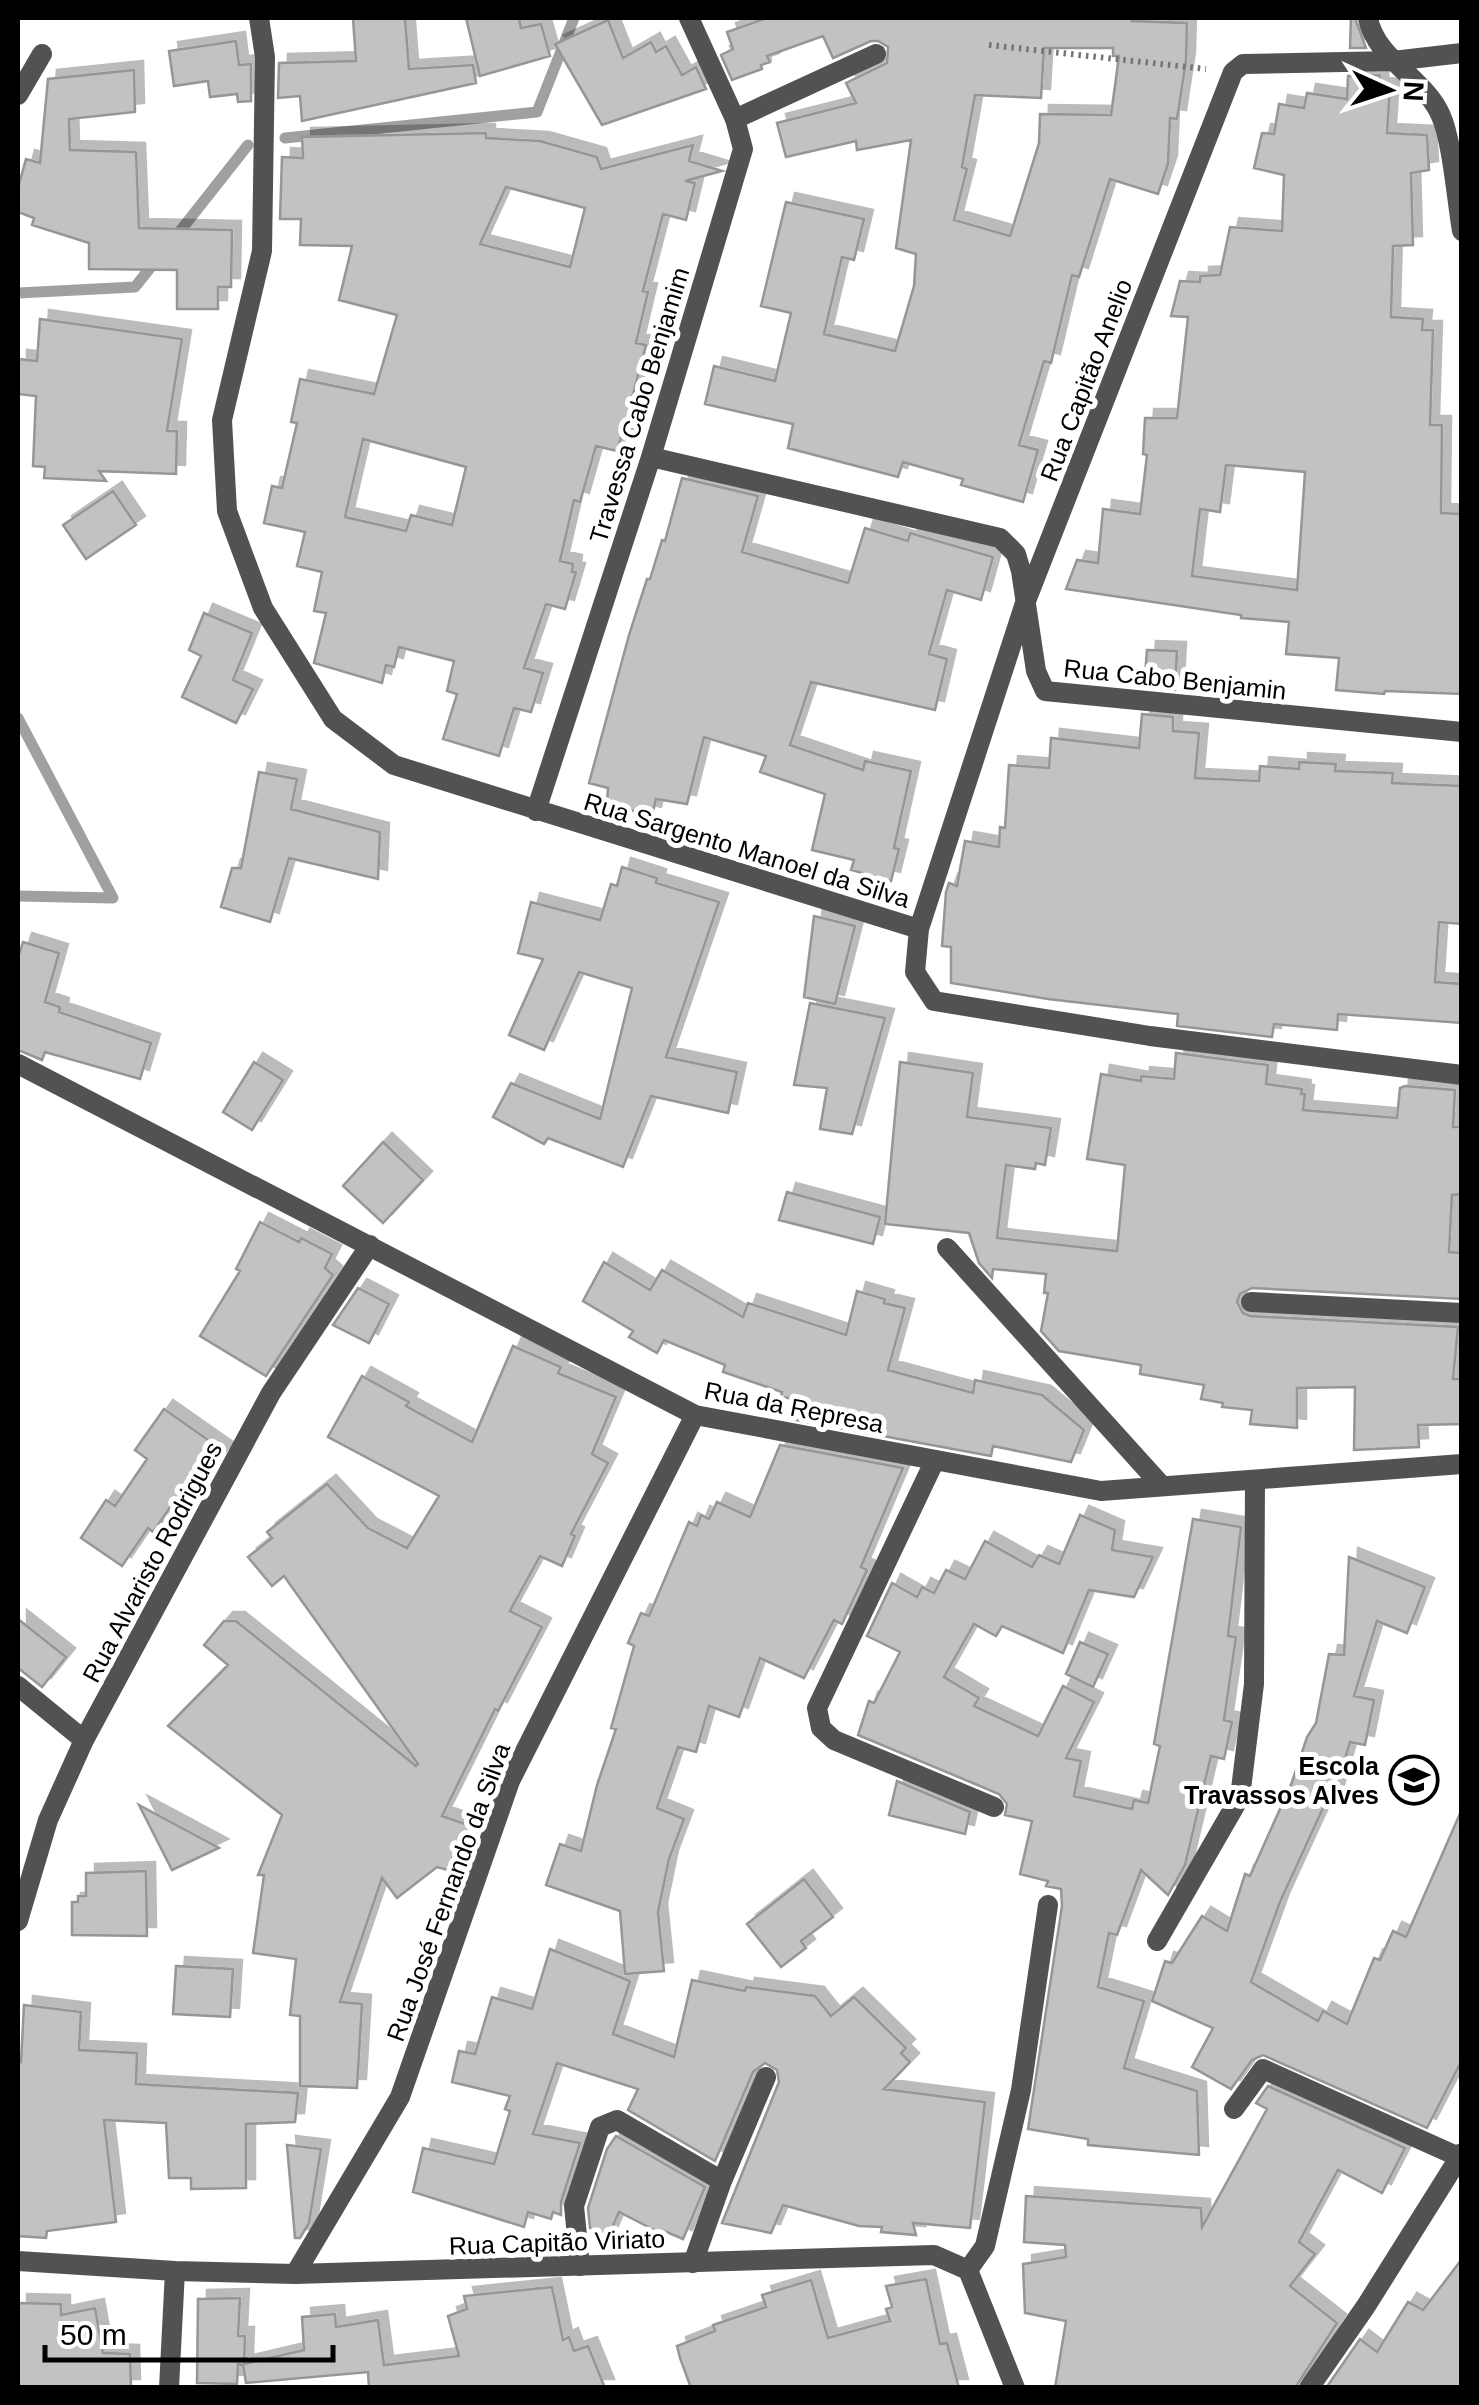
<svg xmlns="http://www.w3.org/2000/svg" width="1479" height="2405" font-family="Helvetica,sans-serif">
	<defs>
		<filter id="shadow"><feDropShadow dx="9" dy="-9" stdDeviation="0" flood-color="#0004"/></filter>
	</defs>
	<rect width="100%" height="100%" fill="#fff"/>
	<g fill="none" stroke-linecap="round" stroke-linejoin="round">
		<path stroke="#a0a0a0" stroke-width="11" d="M285,138L537,112L574,18
			M173,240L248,145
			M18,293L135,287L158,258
			M18,718L113,898L18,896"/>
	</g>
	<path fill="#c2c2c2" stroke="#969696" stroke-width="2.5" fill-rule="evenodd" filter="url(#shadow)" d="M353,18H405L409,69L473,65L476,83L302,121L300,96L278,98L279,63L356,61Z
		M466,18H519L521,28L541,24L550,56L480,76Z
		M767,18H1132V21L1187,23L1186,61L1177,119L1170,118L1168,164L1158,194L1110,179L1079,277L1072,275L1051,363L1044,361L1019,445L1038,450L1023,502L961,485L963,479L903,462L898,477L788,448L793,424L705,404L714,366L775,381L791,313L761,306L786,202L864,219L854,260L842,257L824,334L895,351L914,286L916,254L896,248L911,140L857,150L856,141L786,157L777,123L856,103L846,83L887,63L888,47L878,41H871L833,58L823,36L767,56L770,62L761,65L762,69L732,80L721,55L733,49L727,32ZM1044,48H1113V56H1119L1111,115L1040,114L1039,143L1010,236L954,220L967,169L962,167L975,95L1041,98Z
		M1351,18H1355L1366,48H1350Z
		M608,20L623,58L651,42L656,52L666,46L682,75L696,67L706,89L602,125L555,44Z
		M236,41L239,65L251,64V101L238,102L237,94L210,97L208,81L174,86L169,51Z
		M134,70L135,112L69,119L70,150L136,152L139,228L232,230L231,287H218V309H177V270L89,269V243L32,225L34,218L18,212V188L26,159L40,163L48,79Z
		M1380,75L1379,87L1390,88L1387,133L1427,135L1429,170L1411,173L1413,245L1393,246L1391,317L1423,319L1422,330H1433L1430,425H1442L1441,513L1462,514V694L1385,691L1384,694L1336,690L1339,658L1286,654L1289,622L1241,618V615L1066,589L1077,560L1098,563L1103,509L1140,514L1147,455L1143,454L1145,418H1177L1188,317L1171,316L1180,281L1200,282V276L1220,275L1230,227L1282,231L1284,175L1254,168L1262,133L1274,134L1279,104L1304,108L1307,93L1347,99L1348,76ZM1226,465L1305,472L1297,590L1192,576L1200,509L1220,512Z
		M486,133V138L540,141L597,157L601,169L693,145L689,161L722,171L685,181L695,183L686,220L663,214L643,291L648,292L636,343L646,345L632,398L640,400L642,405L632,437L622,434L617,451L596,446L580,502L574,500L560,561L573,564L572,572H576L565,609L546,604L524,668L543,673L531,712L514,708L499,756L443,739L457,694L447,691L454,661L399,647L394,667L386,665L382,683L314,663L326,613L314,611L322,572L297,566L305,532L264,523L272,486L282,488L297,423L291,422L300,379L374,394L397,315L339,300L352,246L300,245L301,219H280L282,157L303,158L302,137ZM506,187L585,208L570,267L480,244ZM363,439L466,467L452,525L411,515L406,531L345,517Z
		M40,319L182,339L167,431H177L176,474L99,471L106,481L44,478L45,467L33,466L36,396L18,394V359L37,361Z
		M682,478L758,496L742,552L848,583L865,528L908,541L910,533L993,557L981,600L947,590L929,654L947,659L935,710L811,682L790,745L863,770L865,761L911,771L894,848L899,849L891,881L851,870L854,860L812,850L825,794L760,772L766,756L704,737L687,804L656,799L652,816L607,804L608,788L589,783L629,635L647,579H650L662,540L665,541Z
		M113,491L136,525L86,559L63,525Z
		M204,613L252,633L233,680L253,689L236,723L182,697L201,656L189,650Z
		M1147,650L1177,651L1175,690L1144,687Z
		M1142,714L1173,717V731L1199,733L1195,778L1259,781L1260,766L1299,769V762L1336,764L1335,771L1393,773L1392,783L1462,786V924L1439,922L1435,982L1462,984V1023L1338,1014L1337,1030L1274,1024L1272,1037L1177,1026L1178,1014L1048,999L951,983V947L942,946L946,892L949,883L957,886L965,841L999,847L1000,827L1005,828L1009,765L1049,768L1051,738L1139,748Z
		M259,772L297,779L291,809L380,832L378,879L289,858L270,922L221,907L232,868H241Z
		M622,867L657,878L656,883L719,902L666,1057L737,1072L728,1113L651,1096L623,1167L548,1138L544,1144L493,1117L511,1083L600,1119L632,988L579,972L544,1050L509,1035L543,959L518,953L531,902L600,920L611,884L617,886Z
		M814,916L855,926L835,1004L804,997Z
		M23,942L59,953L45,1002L60,1007L59,1012L151,1043L140,1079L45,1052L42,1060L18,1050V958Z
		M810,1003L885,1018L852,1134L820,1129L827,1088L794,1085Z
		M1176,1053L1268,1065L1266,1084L1302,1089L1301,1094H1305L1303,1110L1397,1118L1400,1088L1405,1086L1455,1090L1453,1127H1462V1194L1452,1195L1449,1252L1462,1253V1299L1252,1288L1240,1294L1237,1302L1243,1313L1250,1316L1458,1327L1453,1379H1462V1424L1418,1425L1419,1447L1354,1450L1355,1387L1297,1388V1428L1250,1424L1252,1410L1222,1407L1223,1403L1201,1399L1204,1385L1140,1374L1141,1365L1059,1351L1041,1331L1048,1293H1044L1046,1274L993,1269L992,1278L979,1263L969,1233L885,1224L900,1062L973,1073L967,1117L1051,1128L1045,1165L1036,1163L1035,1169L1006,1165L997,1238L1117,1251L1125,1165L1087,1159L1101,1074L1141,1081V1076L1174,1079Z
		M254,1062L283,1080L252,1130L223,1112Z
		M383,1142L423,1180L383,1223L343,1186Z
		M787,1192L880,1217L873,1244L779,1220Z
		M260,1222L299,1242L301,1238L332,1254L325,1268L333,1275L266,1376L200,1336L240,1271L236,1269Z
		M604,1262L650,1290L662,1270L743,1317L748,1303L846,1335L857,1291L885,1299L884,1303L905,1308L888,1370L973,1393L975,1380L1042,1395L1084,1430L1071,1462L993,1446L991,1456L791,1419L799,1401L781,1396L782,1392L723,1372L725,1365L664,1340L657,1353L629,1337L633,1331L583,1301Z
		M358,1288L389,1304L369,1343L333,1325Z
		M513,1346L561,1367L558,1373L616,1397L592,1454L608,1463L571,1534L575,1536L562,1566L540,1556L510,1611L542,1627L498,1711L495,1709L442,1816L474,1827L463,1853L455,1851L448,1870L437,1867L397,1898L382,1878L340,2002L362,2004L357,2088L300,2086V2016L290,2015L296,1959L253,1953L264,1875H258L282,1815L168,1726L228,1665L204,1645L224,1621H236L416,1766L418,1764L284,1576L272,1586L248,1557L272,1538L267,1532L327,1484L368,1528L407,1548L439,1496L328,1437L362,1376L409,1402L406,1406L472,1442Z
		M164,1409L224,1451L193,1492L185,1486L153,1532L148,1528L122,1566L81,1538L106,1500L115,1506L147,1459L135,1450Z
		M780,1445L903,1468L861,1567L867,1570L842,1624L834,1620L804,1678L760,1658L739,1717L709,1706L696,1752L678,1747L657,1808L684,1819L669,1859L658,1912L664,1971L625,1974L620,1911L546,1885L560,1844L581,1851L597,1785L616,1729L611,1728L634,1646L628,1643L641,1613L649,1616L689,1522L697,1526L701,1515L709,1519L717,1502L750,1517Z
		M1080,1515L1115,1530L1112,1550L1153,1557L1134,1597L1089,1590L1063,1653L1002,1626L996,1636L974,1624L944,1677L979,1698L974,1706L1038,1736L1063,1686L1094,1702L1066,1758L1081,1761L1074,1796L1132,1809L1134,1800L1148,1803L1160,1746L1154,1744L1193,1519L1241,1527L1228,1636L1236,1637L1224,1720L1232,1722L1224,1759L1211,1756L1185,1865L1168,1895L1141,1870L1117,1935L1109,1933L1098,1987L1144,2001L1124,2068L1197,2091L1199,2155L1088,2145V2139L1028,2129L1062,1906L1061,1889L1046,1886L1048,1881L1020,1874L1032,1821L1005,1815L1007,1804L999,1794L858,1735L869,1701L874,1703L900,1652L867,1636L892,1583L917,1597L922,1587L934,1593L946,1570L965,1579L985,1541L1032,1567L1039,1555L1059,1564Z
		M1349,1557L1425,1587L1407,1633L1377,1621L1354,1696L1374,1700L1365,1745L1350,1742L1334,1797L1329,1795L1280,1902L1251,1982L1318,2021L1323,2011L1347,2024L1374,1958L1380,1960L1393,1931L1406,1937L1462,1809V2060L1427,2128L1263,2055L1252,2060L1231,2089L1192,2067L1213,2028L1152,2001L1165,1961L1172,1963L1202,1916L1227,1931L1245,1874L1250,1876L1292,1782L1307,1737L1316,1723L1329,1654L1344,1655Z
		M18,1619L66,1657L42,1687L18,1668Z
		M1080,1642L1108,1654L1093,1687L1066,1674Z
		M897,1781L970,1812L965,1834L889,1815Z
		M139,1805L219,1848L172,1870Z
		M146,1871L147,1936L72,1935V1902H78V1896H86V1873Z
		M804,1879L833,1917L801,1941L806,1948L781,1967L747,1924Z
		M550,1949L630,1981L613,2034L674,2057L692,1980L745,1991L746,1987L815,1996L831,2016L854,1997L906,2048L901,2053L910,2062L884,2089L985,2102L970,2228L913,2223L916,2235L881,2232L882,2227L859,2226L783,2205L771,2233L722,2223L779,2082L777,2070L765,2063L753,2072L715,2161L628,2110L638,2089L557,2063L533,2134L580,2143L561,2202V2215L553,2212L551,2219L528,2212L524,2227L413,2192L423,2148L494,2164L510,2111L505,2109L510,2096L452,2082L459,2051L475,2054L492,1997L532,2009Z
		M176,1966L233,1969L230,2017L173,2014Z
		M24,2005L81,2012L79,2050L137,2053L136,2084L298,2093L295,2122L246,2124V2188L191,2189V2178H169L166,2123L104,2120L116,2222L47,2231L46,2238L18,2236V2062H21Z
		M1268,2086L1405,2148L1382,2193L1338,2170L1299,2242L1315,2254L1290,2286L1337,2323L1295,2388H1055L1066,2321L1025,2313L1023,2264L1066,2257L1065,2245L1024,2242L1026,2196L1201,2208L1202,2227L1267,2109L1256,2103Z
		M616,2136L705,2187L683,2239L662,2230L660,2233L619,2212L608,2237L590,2228L588,2208L607,2149Z
		M287,2145L321,2149L309,2223L300,2238H295Z
		M1462,2259V2388H1326L1360,2339L1377,2352L1408,2302L1423,2310Z
		M926,2279L940,2344L947,2343L959,2388H691L680,2358L677,2346L715,2331L713,2325L766,2307L762,2295L811,2280L828,2338L890,2321L886,2309L892,2307L886,2286Z
		M552,2287L563,2340L569,2337L574,2351L588,2346L605,2388H369L368,2372L246,2383L243,2365L238,2364L237,2384L197,2383L198,2299L240,2298L238,2336H245L244,2364L304,2350L302,2317L335,2314L336,2327L378,2320L384,2365L459,2356L448,2316L467,2309L464,2296Z
		M18,2303L61,2304V2315L95,2308L103,2353L130,2354L131,2388H18Z"/>
	<g fill="none" stroke-linecap="round" stroke-linejoin="round">
		<path stroke="#747474" stroke-width="6" stroke-dasharray="2.5 5" stroke-linecap="butt" d="M989,45L1206,69"/>
		<path stroke="#525252" stroke-width="20" d="M18,95L42,54
			M735,119L876,54
			M947,1248L1162,1486
			M1251,1302L1462,1313
			M935,1460L817,1708L821,1728L834,1740L994,1807
			M18,1686L84,1740
			M1157,1941L1240,1797L1254,1684L1255,1480
			M1234,2109L1263,2069L1459,2157
			M693,2263L722,2181L766,2077
			M580,2266L574,2206L600,2127L617,2120L722,2181
			M968,2270L985,2246L1021,2090L1048,1905"/>
		<path stroke="#525252" stroke-width="20" d="M259,18L265,57L262,251L222,420L227,511L263,608L333,719L394,765L919,929L915,972L934,1001L1150,1036L1462,1075
			M1368,18C1376,60 1425,78 1441,116C1452,140 1457,202 1462,231
			M651,457L1000,538L1016,554L1021,571L1036,671L1045,691L1462,732
			M536,811L651,457L743,149L735,119L689,18
			M919,929L1024,606L1233,72L1243,64L1393,61L1462,53
			M18,1064L695,1415L1101,1491L1462,1464
			M18,1921L48,1820L84,1740L271,1393L370,1245
			M18,2261L175,2271L295,2274L934,2255L968,2270L1015,2388
			M295,2274L400,2097L510,1781L695,1415
			M169,2388L175,2271
			M1309,2388L1366,2306L1462,2153"/>
	</g>
	<defs>
		<g id="school-ring" transform="scale(2.5)"><circle r="9.5" fill="#fff" stroke="#000" stroke-width="1.5"/><path d="M0-5L7-2L0 1L-7-2ZM-4 1L0 2.5L4 1V4Q0 6-4 4Z" fill="#000"/></g>
	</defs>
	<g fill-rule="evenodd">
		<use href="#school-ring" x="1414" y="1780"/>
	</g>
	<g text-anchor="middle" dominant-baseline="central" stroke-width="10" stroke-linejoin="round" paint-order="stroke">
		<g font-size="25" fill="#000" stroke="#fff">
			<text transform="translate(1086 380) rotate(-69)">Rua Capitão Anelio</text>
			<text transform="translate(639 405) rotate(-73)">Travessa Cabo Benjamim</text>
			<text transform="translate(1175 679) rotate(6)">Rua Cabo Benjamin</text>
			<text transform="translate(747 850) rotate(17)">Rua Sargento Manoel da Silva</text>
			<text transform="translate(794 1407) rotate(11)">Rua da Represa</text>
			<text transform="translate(152 1562) rotate(-62)">Rua Alvaristo Rodrigues</text>
			<text transform="translate(448 1892) rotate(-70)">Rua José Fernando da Silva</text>
			<text transform="translate(557 2242) rotate(-2)">Rua Capitão Viriato</text>
		</g>
		<g font-size="25" font-weight="bold" fill="#000" stroke="#fff" text-anchor="end">
			<text x="1379" y="1766">Escola<tspan x="1379" dy="29">Travassos Alves</tspan></text>
		</g>
	</g>
	<rect width="1479" height="2405" fill="none" stroke="#000000" stroke-width="40"/>
	<g transform="translate(1389 90) rotate(93)" stroke="#ffffff" stroke-width="8" paint-order="stroke">
	<path d="M0-8L18 38L0 25L-18 38Z" fill="#000000"/>
	<text y="-15" font-size="28" font-weight="bold" text-anchor="middle" fill="#000000">N</text>
	</g>
	<path d="M45 2345v15h288v-15" fill="none" stroke="#000000" stroke-width="5"/>
	<text x="60" y="2345" font-size="30" fill="#000000" stroke="#ffffff" stroke-width="8" paint-order="stroke">50 m</text>
</svg>
